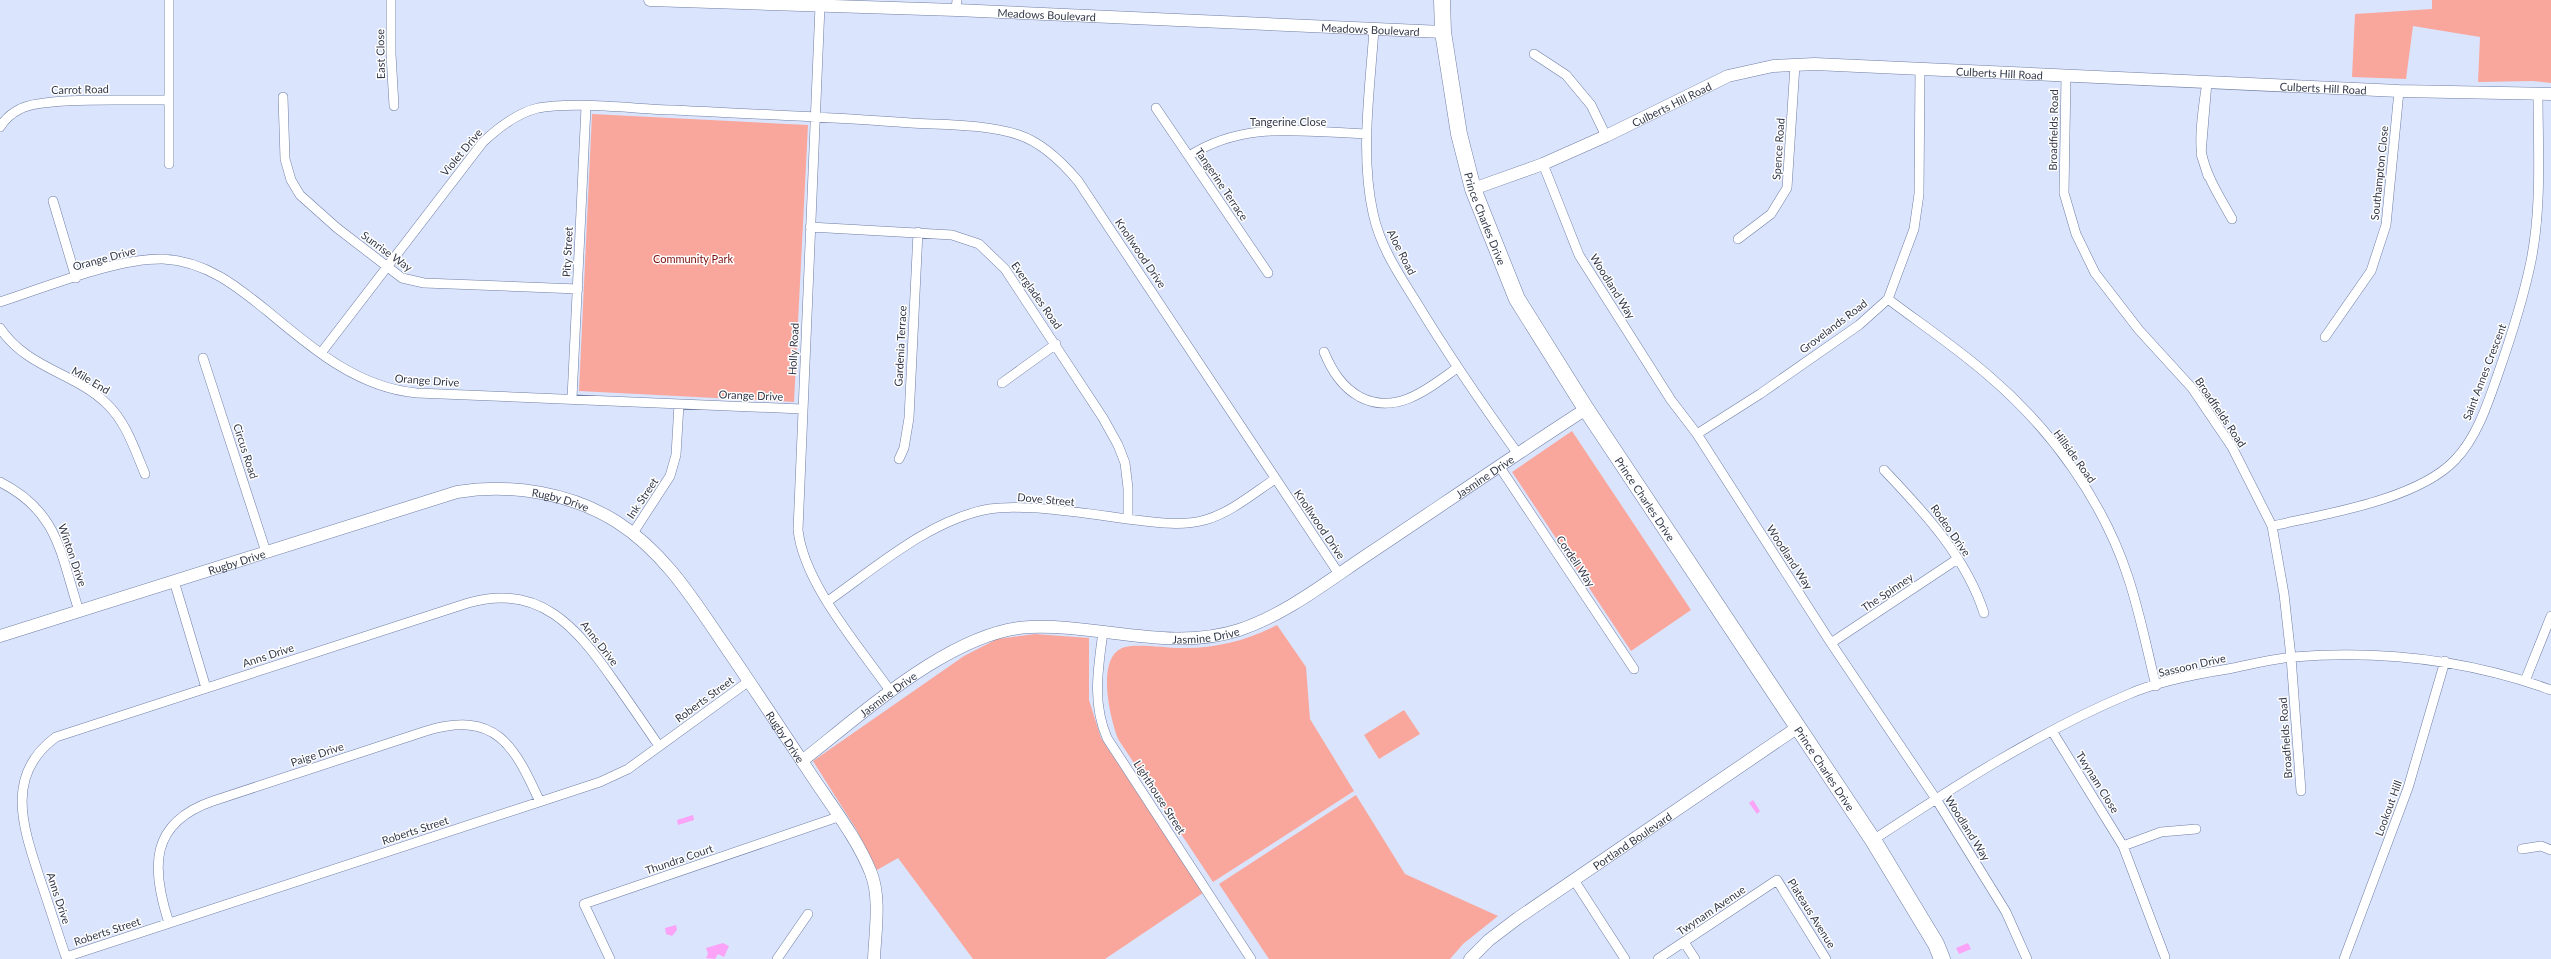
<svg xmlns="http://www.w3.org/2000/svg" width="2551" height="959" font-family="Lato,sans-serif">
	<rect width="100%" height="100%" fill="#dae4fd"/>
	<path fill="#f9a79c" d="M2432,0H2551V83L2533,81L2478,82L2480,37L2413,26L2406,79L2352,77L2355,14L2432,9Z
		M592,114L808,125L794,402L579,391Z
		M1572,431L1691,610L1631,651L1512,472Z
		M1277,625L1306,667L1310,719L1354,791L1213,882L1118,739C1110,718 1096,659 1122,648C1134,643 1165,648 1180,648C1213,649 1247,641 1277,625Z
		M1035,634L1089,638V700L1101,738L1203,893L1105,959H973L898,858L877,870L856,829L813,761L964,656L997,639Z
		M1404,710L1420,734L1379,759L1364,735Z
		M1356,795L1405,874L1498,916L1463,944L1450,959H1269L1219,884Z"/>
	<path fill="#faa3f7" d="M1753,800L1760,811L1757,814L1749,803Z
		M693,815L694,820L678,825L677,820Z
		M676,925L677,930L672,936L666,934L665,928Z
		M723,943L729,946L724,957L718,954L715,959L706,958L708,954L706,948Z
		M1968,943L1971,949L1959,954L1956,948Z"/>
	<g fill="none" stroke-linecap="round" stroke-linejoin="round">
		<g stroke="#6f7ea4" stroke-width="10">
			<path id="street" d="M391,0V54L394,106
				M820,6L798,530C804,584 859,646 891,692
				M956,10L957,0
				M1374,29C1370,89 1360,154 1373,213C1380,246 1398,273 1415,300C1447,353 1482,404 1518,454
				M1534,54L1566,75L1591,105L1606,136
				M2066,76L2064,193L2076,234L2095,273L2139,330L2192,388L2232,447L2272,526L2284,594L2291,657L2301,791
				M283,97L285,159L291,180L300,195L337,228L402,278L424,283L578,289
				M1156,108L1268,273
				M0,127C5,119 12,113 20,109C43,96 138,101 169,100
				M1189,156C1245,120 1304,132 1367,134
				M169,164V0
				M1543,164L1579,255L1671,400L1697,434L1831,643L1936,799L2006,912L2027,959
				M2208,176L2201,154L2207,82C2204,101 2198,138 2202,155C2207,178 2221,199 2232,219
				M53,201L76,278
				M810,227L952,235L979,244L1005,269L1103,418L1118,445L1125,463L1128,488V519
				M1738,239L1771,214L1787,188L1795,65
				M1888,299C1921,324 1957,348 1989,376C2050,428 2103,500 2128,577C2140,613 2147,650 2156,686
				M0,302C47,287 115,258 163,259C207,261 239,288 271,314C314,350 359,388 417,393L802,409
				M0,328C28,369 74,372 107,404C126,422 135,450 145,474
				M2325,337L2371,271L2386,225L2399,91
				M1324,352C1332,371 1342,387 1360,397C1397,416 1429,388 1457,368
				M321,353L483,142C499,127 517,113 538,108C573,101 635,109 673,110C752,114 831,117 911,123C946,125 986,124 1019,135C1043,143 1062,162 1078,181L1339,574
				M203,358L266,552
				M1002,383L1056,344
				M572,398L586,107
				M1697,434L1760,394L1859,325L1888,299L1914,229L1919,194L1920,69
				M899,459L904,448L909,418L918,232
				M1499,466L1634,669
				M1884,470C1924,512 1966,557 1984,613
				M0,482C59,512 60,553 79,611
				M2272,526C2325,514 2417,500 2455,460C2477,437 2488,403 2498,374C2511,337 2523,300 2531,261C2542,206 2538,149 2538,93
				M633,533L670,476L676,455L679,404
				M174,581L206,688
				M828,601C875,568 931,519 989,509C1028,503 1095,515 1136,520C1158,523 1183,526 1205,520C1230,513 1254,493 1275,479
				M1103,632C1098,669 1092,703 1107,738L1251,959
				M1831,643L1956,560
				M2525,681L2551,616
				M2052,731L2123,846L2165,957
				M659,746C644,724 629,702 614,681C577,628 540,582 468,603L56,737C4,775 23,827 40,879C49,905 57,931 66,957L600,782L628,769L749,681
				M1873,840C1955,786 2038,732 2129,694C2159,681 2196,674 2228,669C2249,665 2271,659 2293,657C2381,650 2468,660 2551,690
				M2123,846L2161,832L2196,829
				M2522,849L2541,846L2551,850
				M1574,880L1625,959
				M169,923C151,868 149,823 213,801L426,731C496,710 514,745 540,802
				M1684,942L1695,959
				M610,959L584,904L838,817
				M777,959L808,914
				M1658,959L1777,880L1826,959
				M2344,959L2408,788L2445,661"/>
		</g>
		<g stroke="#6f7ea4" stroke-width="13">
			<g id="secondary">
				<path id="s1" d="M650,0L956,10L1443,32"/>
				<path id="s2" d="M1473,189L1543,164L1606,136L1728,76L1773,66L1815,64L2399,91L2551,94"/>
				<path id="s3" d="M0,636L457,492C511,483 571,493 617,522C664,552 693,599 723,643C751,684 779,726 806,767C827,800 857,837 871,873C881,898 875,933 874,959"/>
				<path id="s4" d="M802,761C861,715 953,630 1030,627C1099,624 1171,652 1239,630C1287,614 1329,580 1370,553C1442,505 1513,456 1586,409"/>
				<path id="s5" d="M1470,959L1489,940L1518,918L1798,727"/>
			</g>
		</g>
		<g stroke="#6f7ea4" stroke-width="17">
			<g id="highway">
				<path id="s6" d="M1442,0L1443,32L1459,134L1473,189L1517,299L1586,409L1873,840L1936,944L1942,959"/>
			</g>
		</g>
		<use href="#street" stroke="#fff" stroke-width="9"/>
		<use href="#secondary" stroke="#fff" stroke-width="12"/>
		<use href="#highway" stroke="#fff" stroke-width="16"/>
	</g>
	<g text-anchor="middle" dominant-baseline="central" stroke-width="3" stroke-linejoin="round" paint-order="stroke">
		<g font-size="11" fill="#323849" stroke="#fff">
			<text stroke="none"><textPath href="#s1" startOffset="397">Meadows Boulevard</textPath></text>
			<text stroke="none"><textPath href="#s1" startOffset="721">Meadows Boulevard</textPath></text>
			<text transform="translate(380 54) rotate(-91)">East Close</text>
			<text stroke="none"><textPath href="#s2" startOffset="552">Culberts Hill Road</textPath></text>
			<text stroke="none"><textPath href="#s2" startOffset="876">Culberts Hill Road</textPath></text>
			<text transform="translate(80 89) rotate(-1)">Carrot Road</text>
			<text stroke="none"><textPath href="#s2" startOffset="216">Culberts Hill Road</textPath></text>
			<text x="1288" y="121">Tangerine Close</text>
			<text transform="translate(2053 130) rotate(-89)">Broadfields Road</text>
			<text transform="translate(1778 149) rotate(-86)">Spence Road</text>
			<text transform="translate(461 152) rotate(-50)">Violet Drive</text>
			<text transform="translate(2379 173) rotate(-84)">Southampton Close</text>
			<text transform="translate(1222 184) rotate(56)">Tangerine Terrace</text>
			<text stroke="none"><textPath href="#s6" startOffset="224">Prince Charles Drive</textPath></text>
			<text transform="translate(387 251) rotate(36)">Sunrise Way</text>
			<text transform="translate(567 252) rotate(-87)">Pity Street</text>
			<text transform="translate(1402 252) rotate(63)">Aloe Road</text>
			<text transform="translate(1141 253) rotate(56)">Knollwood Drive</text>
			<text transform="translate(104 258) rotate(-15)">Orange Drive</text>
			<text transform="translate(1613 286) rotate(58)">Woodland Way</text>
			<text transform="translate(1037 295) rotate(55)">Everglades Road</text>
			<text transform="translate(1833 326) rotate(-37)">Grovelands Road</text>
			<text transform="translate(900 346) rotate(-87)">Gardenia Terrace</text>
			<text transform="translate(793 349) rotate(-87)">Holly Road</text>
			<text transform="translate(2484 372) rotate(-69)">Saint Annes Crescent</text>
			<text transform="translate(91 380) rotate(31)">Mile End</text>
			<text transform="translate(427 380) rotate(4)">Orange Drive</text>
			<text transform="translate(751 395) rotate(2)">Orange Drive</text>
			<text transform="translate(2221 412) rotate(56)">Broadfields Road</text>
			<text transform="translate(246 451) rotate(72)">Circus Road</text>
			<text transform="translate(2075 456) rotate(54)">Hillside Road</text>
			<text stroke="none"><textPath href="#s4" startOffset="769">Jasmine Drive</textPath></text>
			<text transform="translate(642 498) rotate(-56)">Ink Street</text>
			<text transform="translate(1046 499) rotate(5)">Dove Street</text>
			<text stroke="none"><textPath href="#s6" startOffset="548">Prince Charles Drive</textPath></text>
			<text stroke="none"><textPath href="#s3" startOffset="584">Rugby Drive</textPath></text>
			<text transform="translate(1320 524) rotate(56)">Knollwood Drive</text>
			<text transform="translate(1951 530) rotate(55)">Rodeo Drive</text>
			<text transform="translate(73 555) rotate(71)">Winton Drive</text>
			<text transform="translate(1790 557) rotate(57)">Woodland Way</text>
			<text stroke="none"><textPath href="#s3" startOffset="248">Rugby Drive</textPath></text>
			<text transform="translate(1576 561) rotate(56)">Cordell Way</text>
			<text transform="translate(1887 592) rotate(-34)">The Spinney</text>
			<text stroke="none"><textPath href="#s4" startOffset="445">Jasmine Drive</textPath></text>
			<text transform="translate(600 643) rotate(52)">Anns Drive</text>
			<text transform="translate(268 655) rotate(-18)">Anns Drive</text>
			<text transform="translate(2192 665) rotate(-13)">Sassoon Drive</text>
			<text stroke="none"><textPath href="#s4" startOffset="109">Jasmine Drive</textPath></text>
			<text transform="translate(704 699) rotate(-36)">Roberts Street</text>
			<text stroke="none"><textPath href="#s3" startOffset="920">Rugby Drive</textPath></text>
			<text transform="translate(2285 738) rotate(-94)">Broadfields Road</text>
			<text transform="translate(317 754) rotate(-18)">Paige Drive</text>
			<text stroke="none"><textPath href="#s6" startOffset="872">Prince Charles Drive</textPath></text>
			<text transform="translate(2098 782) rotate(58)">Twynam Close</text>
			<text transform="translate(1160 797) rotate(57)">Lighthouse Street</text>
			<text transform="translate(2388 808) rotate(-70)">Lookout Hill</text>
			<text transform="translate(1968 828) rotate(58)">Woodland Way</text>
			<text transform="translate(415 830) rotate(-18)">Roberts Street</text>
			<text stroke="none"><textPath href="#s5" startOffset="201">Portland Boulevard</textPath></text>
			<text transform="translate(679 859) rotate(-19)">Thundra Court</text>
			<text transform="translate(59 898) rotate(72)">Anns Drive</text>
			<text transform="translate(1711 910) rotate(-34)">Twynam Avenue</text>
			<text transform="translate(1812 913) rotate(58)">Plateaus Avenue</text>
			<text transform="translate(107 931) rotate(-18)">Roberts Street</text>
		</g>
		<g font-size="11" fill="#7b0e0d" stroke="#fff">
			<text x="693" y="258">Community Park</text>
		</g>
	</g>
</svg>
